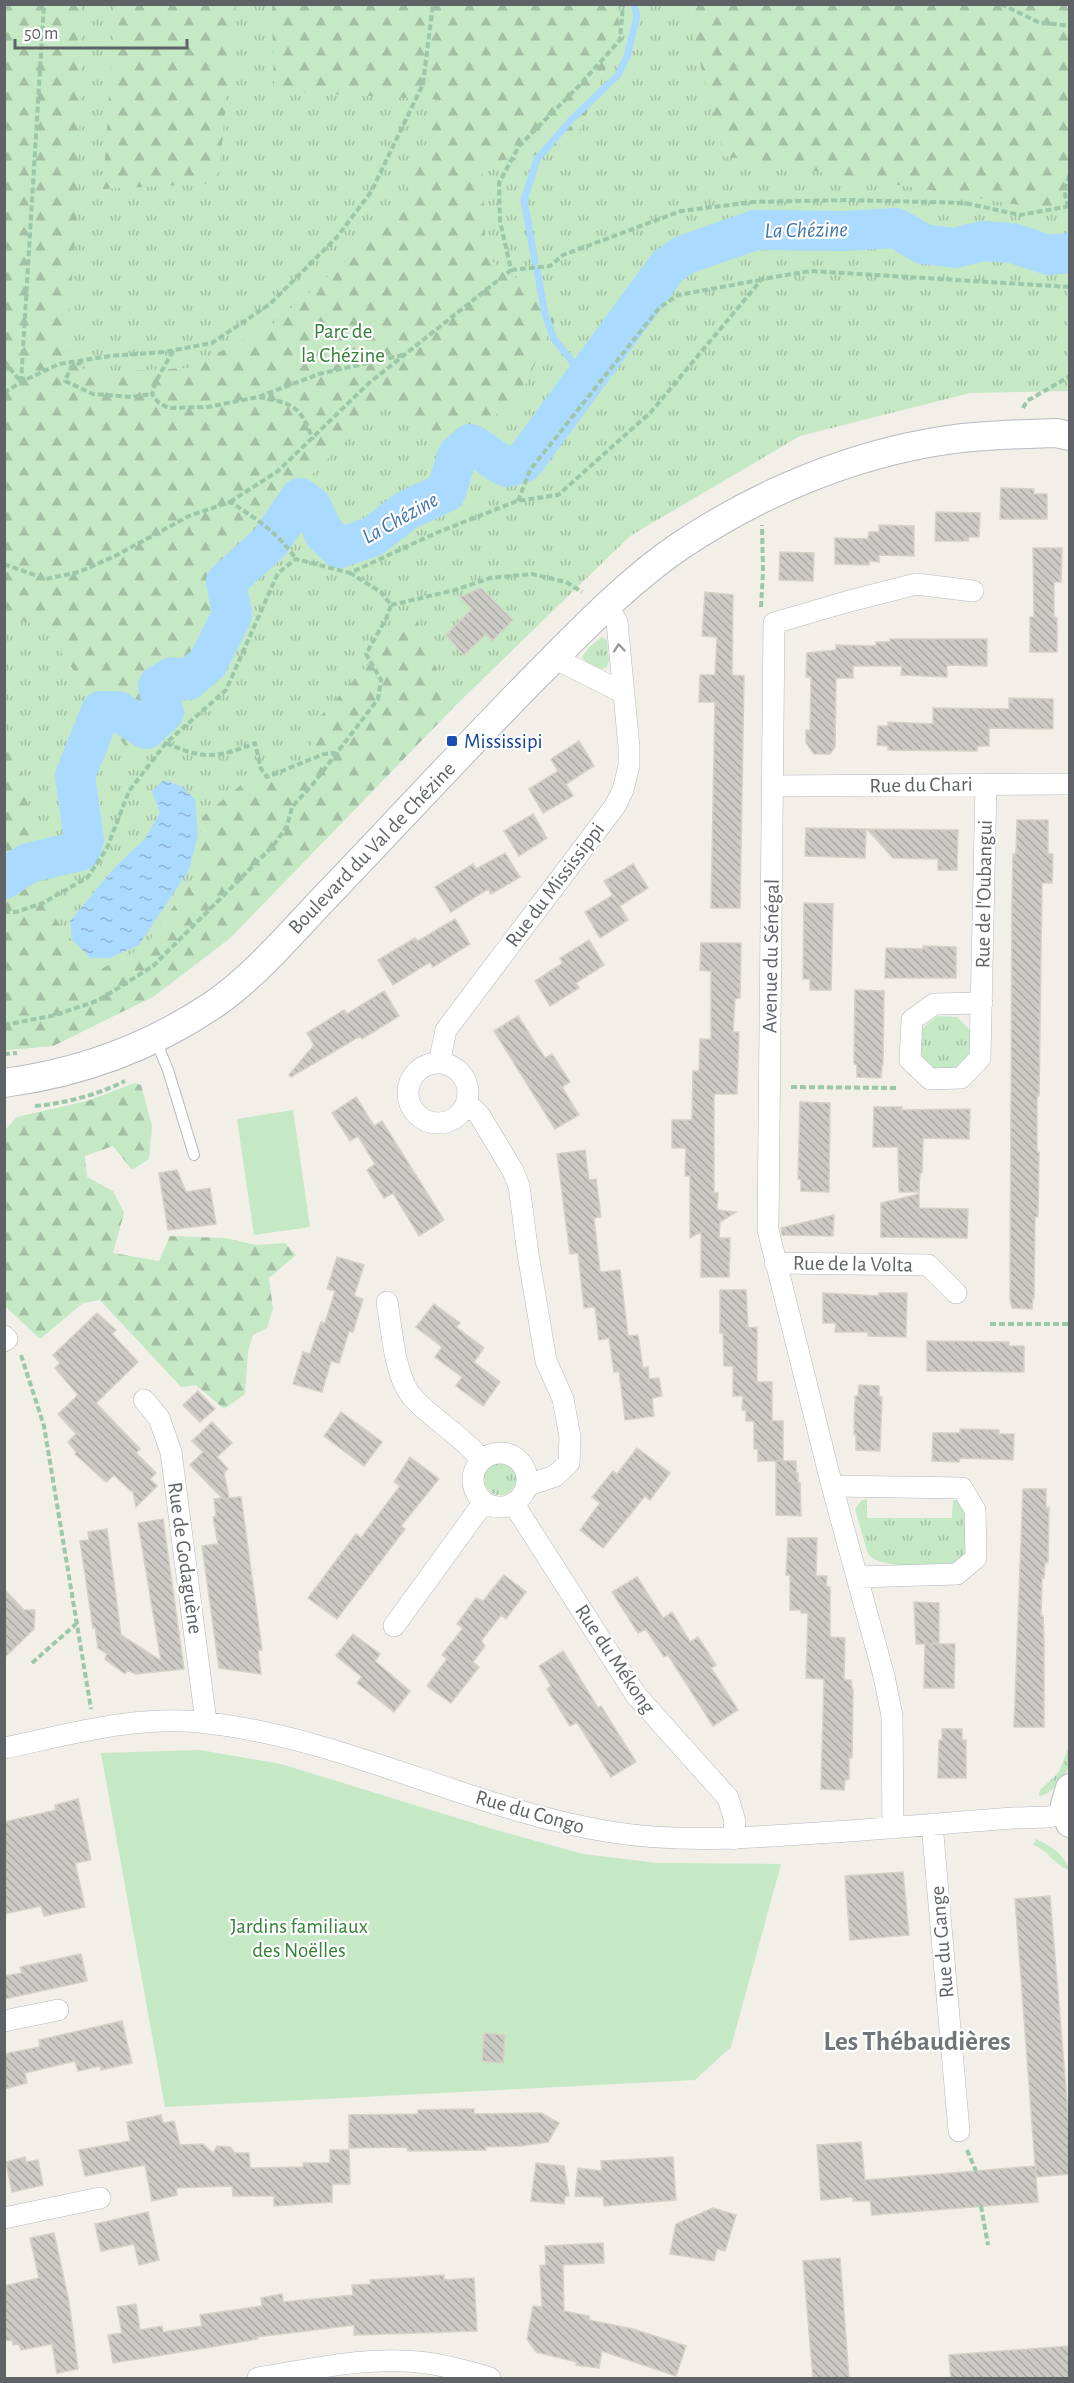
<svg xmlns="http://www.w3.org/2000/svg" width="1074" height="2383" font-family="'Alegreya Sans',sans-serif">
	<defs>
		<pattern id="grass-tufts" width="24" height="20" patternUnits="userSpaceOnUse" patternTransform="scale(1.5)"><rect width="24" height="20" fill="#c5e8c5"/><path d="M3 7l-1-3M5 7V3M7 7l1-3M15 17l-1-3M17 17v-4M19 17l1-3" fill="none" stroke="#a3c0a4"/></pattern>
		<pattern id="forest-firs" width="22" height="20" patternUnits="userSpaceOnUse" patternTransform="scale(1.5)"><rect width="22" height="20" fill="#c5e8c5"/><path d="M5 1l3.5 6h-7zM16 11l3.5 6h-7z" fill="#a3c0a4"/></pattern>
		<pattern id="water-ripples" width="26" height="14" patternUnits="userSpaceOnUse" patternTransform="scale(1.5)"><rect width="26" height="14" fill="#aadaff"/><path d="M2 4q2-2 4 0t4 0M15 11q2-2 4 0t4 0" fill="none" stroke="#8eb4d2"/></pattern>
		<pattern id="building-back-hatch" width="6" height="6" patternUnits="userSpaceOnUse" patternTransform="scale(1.5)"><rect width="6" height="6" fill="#cccac5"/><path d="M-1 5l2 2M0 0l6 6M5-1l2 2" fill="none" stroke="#a9a8a4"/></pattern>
	</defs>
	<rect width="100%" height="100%" fill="#f1efe8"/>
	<path fill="url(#grass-tufts)" d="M5,5H1069V391L970,393L800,436L630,536L453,708L230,938L154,996L53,1046L5,1050Z
		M602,637L607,641L609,660L607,667L602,669L586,662L582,657L589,647Z
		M937,1016L957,1017L973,1033L971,1057L956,1071L935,1070L921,1055L922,1029Z
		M484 1479a16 16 0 1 1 32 0a16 16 0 1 1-32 0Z
		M867,1499V1518H952L953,1500H956L965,1510V1556L956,1565C934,1564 882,1571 868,1554L855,1509L862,1500Z
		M1069,1746C1069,1752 1071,1760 1069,1766C1065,1778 1051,1795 1039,1796L1040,1790L1059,1772Z
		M1036,1839C1049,1845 1066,1855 1069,1870C1055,1866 1048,1850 1033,1845Z"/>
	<path fill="url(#forest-firs)" d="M5,4L82,5L78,201L66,352L69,353L87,373L188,368L272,325L394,219L444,100L274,91L272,5H616L621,33L571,150L482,163L486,257L560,309L519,399L439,453L388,400L293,493L207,644L129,752L42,624L5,619Z
		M115,5H236L218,183L103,189Z
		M685,5H1069V211L1067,213L724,156Z
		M414,615L453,708L230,938L154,996L53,1046L5,1050V731L13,738L52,914L95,972L146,946L198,871L202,817L252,776L307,777L314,723Z
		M135,1083L141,1085L152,1126L149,1159L132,1170L113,1146L85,1156L87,1177L113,1191L124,1213L113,1253L159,1261L170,1236L225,1238L256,1245L285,1243L296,1255L269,1278L273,1309L267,1328L253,1335L248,1351L245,1394L224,1409L196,1385L181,1387L100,1300L83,1303L40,1339L5,1306V1130L17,1117L87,1101Z"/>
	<path fill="#c5e8c5" d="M293,1110L310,1227L254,1235L237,1119Z
		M200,1750L281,1764L496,1830L583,1854L658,1863L781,1864L731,2047L695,2080L165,2107L101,1753Z"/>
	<path fill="url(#water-ripples)" d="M164,780L181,786L195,799L198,835L189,870L139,945L110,958H90L72,939L70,921L115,867L145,839L160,813L152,791Z"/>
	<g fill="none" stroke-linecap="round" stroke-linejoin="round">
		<path stroke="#aadaff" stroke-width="7" d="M535,262L524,200L537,159L572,119L618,75L627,57L637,16L634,4
			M537,270L545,314L554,339L571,360L583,381"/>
		<path stroke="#aadaff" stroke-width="40" d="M4,879L28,863L80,851L84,840L75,776L101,711H118L146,729L164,712L158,686L173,677L188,680L208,663L232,615L226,582L270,542L300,498L311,506L324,533L339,548L372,537L407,510L446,492L457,456L470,444C484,450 493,461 507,467L524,462L667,267L684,255L755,230L843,231L896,228L923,244L954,248L983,241L1012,243L1049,255L1070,253"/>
	</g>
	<path fill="url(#building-back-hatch)" stroke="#d6d1c6" stroke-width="1.5" d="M1001,488L1034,489V494H1047V519H1000Z
		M936,512L980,513L979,537H969L968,541H935Z
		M879,525L914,526V556L879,555V562L869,561V565L835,564V538L868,539L869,532H879Z
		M1033,548H1062L1061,582H1054V617L1057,618V652H1030V617H1034Z
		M780,552L814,553L813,581L779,580Z
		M481,588L513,620L492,641L486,634L464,655L446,635L472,609L460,597Z
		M705,592L733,595L732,675L744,676L740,908H711L715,702H699L700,675H715L717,637L702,636Z
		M890,639H987V666L947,665V677L901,675L902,666H853V678H836L835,747L830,754H814L806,743V730H810L811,677H806L807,653L836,650V645L876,646V642H890Z
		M1009,698L1053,699V729L989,728V746H978L977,751L888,750V746L877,745L878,726H888V722L933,724V708L1009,709Z
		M579,741L594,766L566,784L573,796L543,813L529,789L558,771L551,759Z
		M533,814L547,838L519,856L504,831Z
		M1017,820H1048V854H1053L1052,883H1042L1039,1096H1037V1152H1039L1038,1217H1035L1034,1298H1033L1032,1309L1012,1308L1010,1298L1012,901L1013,854H1016Z
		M806,828L866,829L865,858L805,856Z
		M867,829L958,830L957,870H938V859L893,858Z
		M505,853L520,877L491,894L488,889L451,912L435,887L473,864L476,869Z
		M633,864L648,888L620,906L604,881Z
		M613,895L628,920L600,938L585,912Z
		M804,903L833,904L831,990H810V979H803Z
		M455,919L470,944L433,967L430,962L393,985L378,960L415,938L418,941Z
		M589,940L604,965L576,983L579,988L550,1006L535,981L563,963L560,958Z
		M701,943H741L740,998L735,999L733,1032H739L737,1094H714V1193H718L717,1210L736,1212L720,1222L719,1238H730L729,1277H701V1232L690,1238V1176H685L686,1148H672V1120H692L693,1071H699L700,1039H711V971L700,970Z
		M923,946L956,947V978H885L886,948L923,949Z
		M855,990L884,991L883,1065H882L881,1078L857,1077V1065L854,1064Z
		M384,991L399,1016L362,1039L360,1036L291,1077L289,1075L314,1045L307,1033L344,1010L347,1014Z
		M518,1016L545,1058L552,1054L570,1082L562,1087L579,1115L555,1129L494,1031Z
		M356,1097L374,1126L382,1121L444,1220L419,1236L393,1193L384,1198L367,1170L375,1164L358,1136L350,1141L332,1113Z
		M800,1102L830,1103L829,1192L801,1191V1179H798Z
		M874,1107H902L901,1110L970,1109L969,1139L923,1138L922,1173H920L919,1192H899L898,1147H873Z
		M585,1150L589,1180L596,1179L601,1217L594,1218L600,1272L620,1270L628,1336L638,1335L643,1368L648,1367L649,1379L659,1378L662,1396L652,1398L654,1416L625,1420L619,1371L614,1372L609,1338L599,1340L595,1307L584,1308L578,1253L570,1254L557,1154Z
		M177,1170L186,1192L210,1188L216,1224L168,1230L159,1173Z
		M919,1194V1208L968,1209L967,1238L881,1237V1203Z
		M834,1215L833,1236L782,1235L781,1228Z
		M337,1257L364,1265L354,1296L363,1299L353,1332L349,1331L339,1363L331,1361L322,1392L293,1384L303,1352L310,1354L321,1322L325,1323L335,1291L327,1289Z
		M720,1290H746L748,1328L757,1327V1382H772V1421H783V1461H796V1473H798V1483H800L801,1516L776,1515V1461H779H758V1449H754V1421H746V1410H742L743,1396H733V1366H724L723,1333H720Z
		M823,1293L879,1296V1293H907L906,1337L868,1336V1332H835L836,1323H823Z
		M434,1304L460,1323L456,1327L484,1348L474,1362L500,1382L483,1406L456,1386L462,1377L435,1357L442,1347L416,1327Z
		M97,1313L116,1330L112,1334L138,1362L96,1403L140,1449L136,1453L156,1473L150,1479L157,1486L136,1507L133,1491H131L114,1475L106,1482L75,1454L76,1452L68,1442L76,1434L58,1414L78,1395L55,1368L60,1363L53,1355Z
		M927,1341L1009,1342V1346H1024V1372L927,1371Z
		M859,1385L879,1386V1396L882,1397L880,1451L856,1450V1434H854L855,1396H858Z
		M198,1391L215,1409L200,1422L183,1405Z
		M341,1412L382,1442L364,1466L324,1436Z
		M212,1422L232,1443L217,1457L228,1469L224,1473L229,1498L241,1497L262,1650H258L261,1674L219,1668L202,1546L218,1544L213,1517L216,1516L214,1499L222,1498L190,1465L203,1452L192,1441Z
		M960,1429L999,1430V1434H1014L1013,1460L960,1458L959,1462L932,1461L933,1433H960Z
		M637,1448L670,1473L650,1500L645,1496L603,1548L580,1530L600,1503L592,1497L613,1471L617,1474Z
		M410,1457L439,1479L401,1526L405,1529L337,1619L308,1598L356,1534L361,1538L400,1486L394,1482Z
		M1023,1489H1046V1508L1049,1507L1048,1563H1045L1044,1578H1042L1041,1616H1043L1044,1642V1727H1014Z
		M163,1519L184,1669L135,1674L128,1670L125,1674L105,1659L107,1654L98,1648L95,1627L93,1628L80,1541L89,1540L88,1532L107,1529L121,1635L161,1661L138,1523Z
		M788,1538H817L816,1576H827L826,1586L830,1587V1637L845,1638L844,1680H851L852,1689H853L852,1758H849V1779L845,1780L844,1790L821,1789L824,1679L806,1678L808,1613H801V1610H790V1575H786Z
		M504,1575L526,1592L506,1619L501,1615L481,1641L485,1646L473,1662L479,1667L451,1703L427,1686L447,1659L442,1655L463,1628L457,1624L476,1598L483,1601Z
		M637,1577L663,1618L672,1612L690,1642L698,1637L716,1665L711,1668L738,1710L713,1726L668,1655L664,1657L646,1629L638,1633L612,1592Z
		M4,1589L24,1610H35L34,1629L4,1658Z
		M914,1602L939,1603V1644H927H955L954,1688H924L925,1644H916Z
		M353,1634L380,1654L375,1661L410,1691L394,1712L357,1683L362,1677L336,1656Z
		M563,1651L598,1708L601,1706L636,1762L611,1777L577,1722L570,1726L547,1689L551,1686L539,1666Z
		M942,1729H962V1740H966V1778H938L939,1740H942Z
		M78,1799L91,1860L75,1863L85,1907L44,1916L41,1906L4,1914V1822L56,1810L55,1805Z
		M903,1872L909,1935L850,1940L845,1876Z
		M1050,1896L1070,2138V2174L1036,2177L1015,1899Z
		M81,1954L87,1981L4,1999V1976L22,1973L20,1967Z
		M122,2021L132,2063L101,2070L100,2066L78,2071L75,2061L25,2073L27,2083L4,2089V2054L40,2047L39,2040Z
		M484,2033L505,2035L503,2063L482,2061Z
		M474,2109V2114L541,2113L559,2123L548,2142L521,2146L485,2147L486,2150L408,2151L407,2147L349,2148V2115L418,2114V2110Z
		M161,2115L163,2123L174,2121L180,2145L203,2144L213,2153L217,2146L230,2147L235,2153H249L250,2168L303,2167V2163H330V2150H349L350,2184H332V2202L274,2206V2196H233L232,2186L176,2188L177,2195L152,2201L145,2165L85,2176L79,2150L130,2141L127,2122Z
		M861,2142L865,2180L1035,2166L1038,2202L872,2215L870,2201H853V2197L821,2200L817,2145Z
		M25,2157L26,2162L38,2160L43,2185L12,2192L6,2162Z
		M673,2157L676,2200L604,2206L603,2197L575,2196L578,2168L602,2171L601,2161Z
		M536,2163L564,2166L569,2196H565L564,2204L531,2201Z
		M713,2208L736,2215L725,2251L717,2249L714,2261L670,2254L676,2224Z
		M148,2212L159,2260L139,2265L134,2244L101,2251L95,2224Z
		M54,2233L69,2302L78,2369L57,2373L52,2344L21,2350L19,2344L13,2345L12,2340L4,2341V2286L39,2278L30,2238Z
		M603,2243L604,2263L563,2265L564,2311L589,2316V2320L633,2329L686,2346L676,2376L602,2351L599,2368L576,2365L577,2362L536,2352L527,2339L533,2306L542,2307L540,2266L546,2265L545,2246Z
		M840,2258L849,2379H813L803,2261Z
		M444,2275V2280L474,2278L477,2331L354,2335V2325L257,2337L258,2339L206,2348L113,2363L108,2335L122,2333L117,2307L136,2304L140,2330L162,2326L163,2332L202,2326L200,2315L262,2306L261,2298L282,2294L283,2302L353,2295L352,2285L371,2284L370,2280Z
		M1070,2346V2379H951L949,2355Z"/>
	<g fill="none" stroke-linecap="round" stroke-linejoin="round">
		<g stroke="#b5b8bc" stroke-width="12">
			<path id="lane" d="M155,1039L168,1070L194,1155"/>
		</g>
		<g stroke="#b5b8bc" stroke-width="22">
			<path id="street" d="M554,658L622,692
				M772,786L1070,784
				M982,1003L934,1004L912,1020L910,1060L930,1079L961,1078L980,1058L986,784
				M439,1063L446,1030L615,806L623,790L629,766V747L617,622L607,606
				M408 1093a30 30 0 1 1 60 0a30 30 0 1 1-60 0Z
				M467,1103L480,1116L513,1171L519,1186L528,1254L546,1361L563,1399L570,1437L569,1463L555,1476L526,1486
				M775,1263L928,1265L956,1293
				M387,1302C392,1329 394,1378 414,1399C435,1421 462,1436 482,1460
				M4,1336L7,1339L4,1341
				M144,1400L159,1418L171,1452L206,1722
				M473 1480a27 27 0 1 1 54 0a27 27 0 1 1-54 0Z
				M832,1486L962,1488L975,1510L976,1558L957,1574L858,1577
				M513,1503L636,1695L728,1798L735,1821L733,1839
				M394,1626L484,1502
				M4,1748C71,1734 140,1714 208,1723C347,1739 473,1810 611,1832C679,1843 748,1838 817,1833C882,1829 947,1823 1012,1818L1048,1817L1066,1813
				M932,1824L959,2131
				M893,1828L892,1716L884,1676L832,1486L768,1230L774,623L846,602L916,584L973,591
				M4,2021L58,2010
				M4,2218L100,2198
				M258,2378C314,2369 370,2355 427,2363C448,2366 470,2372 490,2378"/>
		</g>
		<g stroke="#b6babf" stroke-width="30">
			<path id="secondary" d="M4,1083C80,1073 149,1048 213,1005C258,974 295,928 333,889C401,818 468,745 537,675C582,630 627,582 680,546C759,493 852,454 947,440C983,435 1020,434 1056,433L1070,436
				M1070,1788L1065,1805L1070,1823"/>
		</g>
		<path stroke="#9cc7a9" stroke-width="4" stroke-dasharray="6 3" stroke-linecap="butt" d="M1001,4L1038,22L1070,26
			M1068,207L1064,190L1070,174
			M511,270L550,266L563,255L681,211L753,202L848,200L965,203L1020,215L1070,206
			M173,351L156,381L152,394L158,402L168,408L208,407L258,397L319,374L403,355
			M4,361L21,382L44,4
			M82,362L71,367L65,381L93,394L131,397L152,394
			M4,393L21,382L59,364L110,356L164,352L212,343L270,304L337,237L371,192L423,84L433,4
			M259,397C294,404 300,405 313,440
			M1023,408L1027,401L1070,376
			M518,501L530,470L659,308L678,295L760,280
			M230,502L278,471L369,383L511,270L500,221L499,183L519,146L576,89L620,40L623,4
			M4,564L46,579L79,572L115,556L189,516L230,502C256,518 279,534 296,559
			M391,605L455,590L490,578L532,574L566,582L582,592
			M761,607L763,572L762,525
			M166,743C203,760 219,758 255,743L261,769L267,777L324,754L335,753
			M4,912H16L43,903L88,877L107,848L129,791L166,743L226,690L278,573L296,559L350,573L436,533L517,501L558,495L651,412L762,279L811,271L1070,287
			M4,1025L56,1015L99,1000L153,966L273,846L287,826L292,807L313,784L378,699L381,680L366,654L386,619L391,605L381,592L350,573
			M4,1054L17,1053
			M791,1087L898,1088
			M35,1106C66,1103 97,1095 125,1081
			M990,1324H1070
			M21,1355L44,1426L91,1709
			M32,1663L76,1624
			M967,2150L976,2171
			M981,2206L988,2245"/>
		<use href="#lane" stroke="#fff" stroke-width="10"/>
		<use href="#street" stroke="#fff" stroke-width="21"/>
		<use href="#secondary" stroke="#fff" stroke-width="28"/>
	</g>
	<defs><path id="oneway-chevron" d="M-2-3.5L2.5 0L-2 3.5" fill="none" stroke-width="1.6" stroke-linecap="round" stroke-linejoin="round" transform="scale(1.5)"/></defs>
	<use stroke="#979a9d" href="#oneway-chevron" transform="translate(619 648) rotate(-95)"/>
	<rect fill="#1a4fb4" stroke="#fff" stroke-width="2" x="446" y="735" width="12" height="12" rx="3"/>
	<g text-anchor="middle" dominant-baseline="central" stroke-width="4.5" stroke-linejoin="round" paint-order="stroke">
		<g font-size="21" fill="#348238" stroke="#fff">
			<text x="343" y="331">Parc de<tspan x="343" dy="24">la Chézine</tspan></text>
			<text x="299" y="1926">Jardins familiaux<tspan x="299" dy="24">des Noëlles</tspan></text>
		</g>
		<g font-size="21" fill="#164399" stroke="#fff" text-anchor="start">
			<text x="464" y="741">Mississipi</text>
		</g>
		<g font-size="21" fill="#5f6368" stroke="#fff">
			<text transform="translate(921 785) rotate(-1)">Rue du Chari</text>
			<text transform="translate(372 848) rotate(-46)">Boulevard du Val de Chézine</text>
			<text transform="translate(555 885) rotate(-53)">Rue du Mississippi</text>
			<text transform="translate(984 894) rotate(-89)">Rue de l'Oubangui</text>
			<text transform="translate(771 956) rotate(-89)">Avenue du Sénégal</text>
			<text transform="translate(853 1264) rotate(1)">Rue de la Volta</text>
			<text transform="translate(185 1558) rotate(82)">Rue de Godaguène</text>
			<text transform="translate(615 1659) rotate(56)">Rue du Mékong</text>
			<text transform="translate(530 1812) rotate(16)">Rue du Congo</text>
			<text transform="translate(942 1942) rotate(-95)">Rue du Gange</text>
		</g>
		<g font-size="22" font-style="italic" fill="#4174aa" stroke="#fff">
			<text transform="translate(806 230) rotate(-1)">La Chézine</text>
			<text transform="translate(400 518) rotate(-29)">La Chézine</text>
		</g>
		<g font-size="27" font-weight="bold" fill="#70757a" stroke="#fff">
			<text x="917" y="2041">Les Thébaudières</text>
		</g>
	</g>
	<rect width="1074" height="2383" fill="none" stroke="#5f6368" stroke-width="12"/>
	<path d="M15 39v9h172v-9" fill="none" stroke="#5f6368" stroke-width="3"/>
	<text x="24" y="39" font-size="18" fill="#5f6368" stroke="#ffffff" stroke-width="4.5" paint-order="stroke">50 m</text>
</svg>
